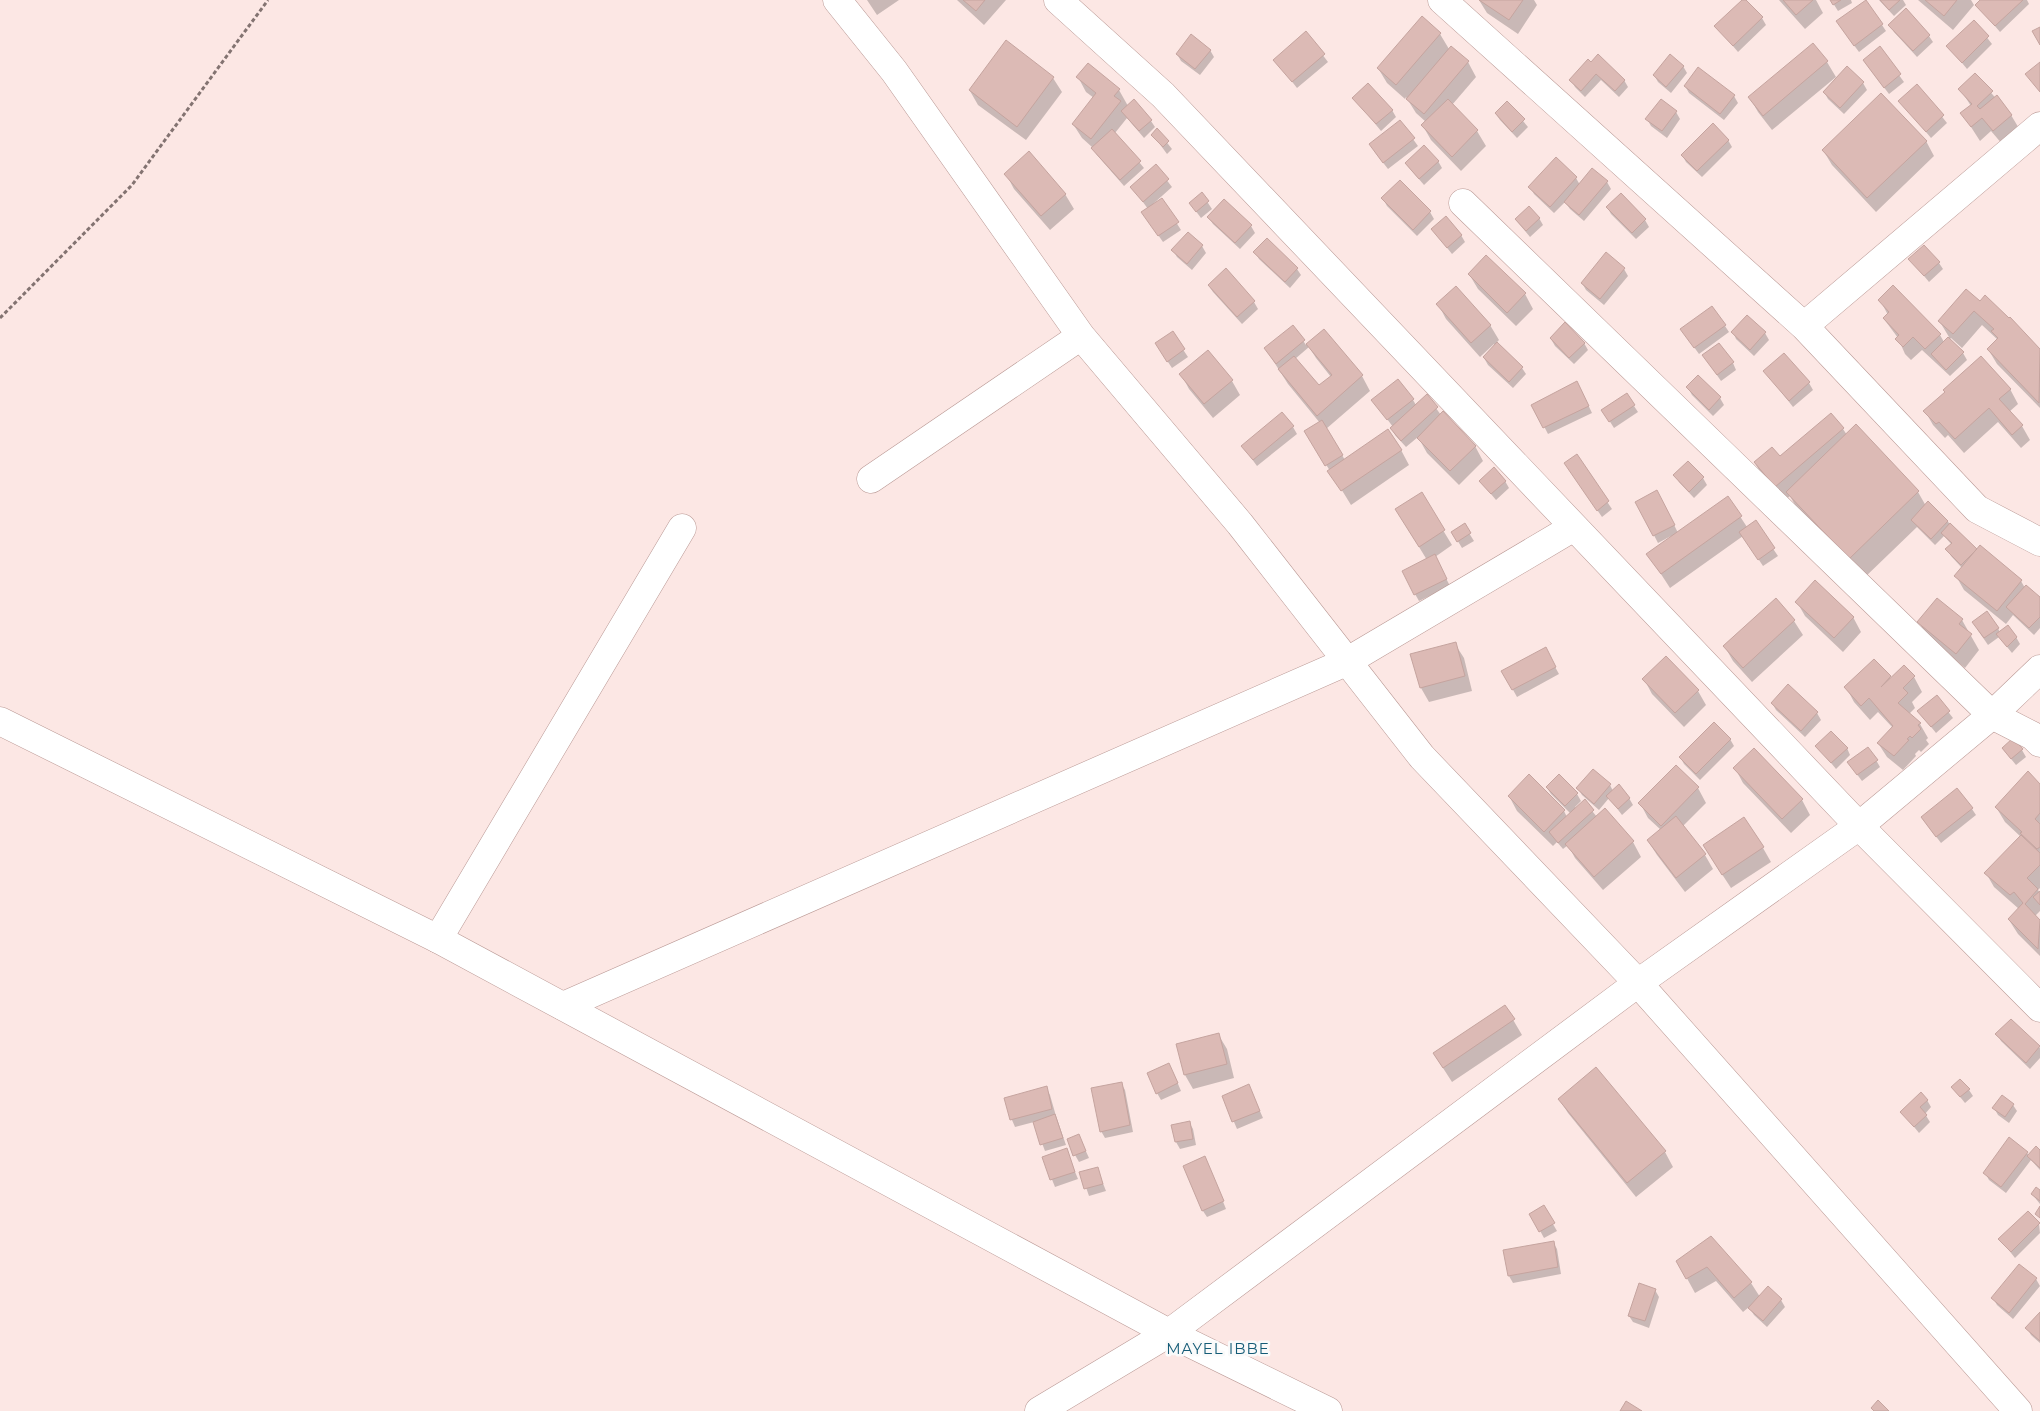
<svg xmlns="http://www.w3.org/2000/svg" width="2040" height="1411" font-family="Montserrat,sans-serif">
	<rect width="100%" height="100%" fill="#fce7e4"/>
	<path fill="#0003" fill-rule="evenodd" d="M867,0H899L877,15Z
		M957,0H1006L984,25Z
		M1479,0H1534L1537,5L1518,34L1487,13Z
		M1744,0L1762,18L1766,25L1738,52L1716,26Z
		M1779,0H1816L1823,13L1805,29Z
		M1831,0H1851L1852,3L1838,11Z
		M1879,0H1903L1906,5L1894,16Z
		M1918,0H1971L1974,5L1953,30Z
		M1982,0H2027L2029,4L2000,32L1977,5Z
		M1974,21L1992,44L1967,69L1948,46Z
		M1882,25L1886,31L1859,52L1842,29Z
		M1890,25L1929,36L1933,42L1917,57L1894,32Z
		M1306,33L1328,62L1297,88L1275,60Z
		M1440,34L1449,49L1468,62L1476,77L1452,105L1477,131L1486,146L1461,171L1431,140L1423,126L1426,122L1416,113L1406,97L1405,99L1387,83L1378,68Z
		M1813,44L1827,62L1836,77L1772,130L1758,112L1750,98Z
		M1879,48L1904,82L1889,94L1864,61Z
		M1210,50L1214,57L1200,75L1181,61L1177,54Z
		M1588,61L1624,80L1628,87L1619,97L1601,80L1585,97L1575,87L1571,80Z
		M1683,66L1687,73L1671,93L1658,82L1654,75Z
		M1847,68L1863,83L1867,90L1844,114L1828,99L1824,92Z
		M1975,75L2011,115L2020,130L2003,145L1991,131L1980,141L1962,113L1971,106L1960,89Z
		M1078,77L1119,90L1128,106L1151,121L1155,127L1144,138L1127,118L1115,133L1144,168L1124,186L1097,155L1092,147L1082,138L1073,124L1094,98L1086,92Z
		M1053,78L1062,92L1026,140L978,105L970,91Z
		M1917,85L1947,123L1931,138L1900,101Z
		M1685,86L1734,96L1738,103L1724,120L1689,93Z
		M1354,98L1392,110L1396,117L1381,131Z
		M1507,102L1528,127L1517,138L1500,120L1496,114Z
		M1676,112L1680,119L1667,138L1651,126L1647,119Z
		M1400,121L1418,146L1388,169L1374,151Z
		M1157,130L1172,149L1167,154L1153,135Z
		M1728,140L1732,147L1702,177L1686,162L1682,155Z
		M1926,141L1934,156L1876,212L1832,165L1823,150Z
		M1556,159L1576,178L1580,185L1592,170L1607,182L1611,189L1584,221L1570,209L1565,202L1554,213L1534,194L1530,187Z
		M1438,161L1442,168L1424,185L1406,164Z
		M1156,166L1172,187L1153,204L1154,205L1162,200L1181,230L1163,242L1147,219L1148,209L1132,187Z
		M1006,174L1065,194L1074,209L1050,230L1014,189Z
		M1202,194L1212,209L1201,218L1195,210Z
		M1383,199L1430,212L1434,219L1417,236L1387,206Z
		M1607,207L1645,220L1649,227L1636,239L1611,214Z
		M1209,218L1251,226L1255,233L1240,249L1213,224Z
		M1539,218L1543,225L1530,237L1516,220Z
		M1432,229L1461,235L1465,242L1452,254Z
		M1188,234L1202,246L1206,253L1192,270L1177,257L1173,250Z
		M1924,247L1939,263L1943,269L1929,282L1910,259Z
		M1255,252L1297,269L1301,275L1290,288L1259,259Z
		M1624,269L1628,276L1604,305L1586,290L1582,283Z
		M1469,274L1525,294L1533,309L1516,326L1478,289Z
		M1209,286L1254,302L1258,309L1242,324L1213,292Z
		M1893,287L1940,335L1944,342L1949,337L1940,322L1981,303L2009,319L2010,318L2040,351V408L1997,364L1988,349L1998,340L1982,325L1962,348L1951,338L1949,340L1963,353L1967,360L1950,376L1922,350L1911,360L1905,354L1898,338L1884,319L1888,315L1880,300Z
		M1438,304L1490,325L1499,340L1496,343L1522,368L1526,374L1513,388L1488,365L1484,358L1495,346L1494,344L1480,357L1446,319Z
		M1747,316L1765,333L1769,340L1754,356L1736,339L1733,332Z
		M1293,326L1306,345L1324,330L1362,376L1370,391L1326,429L1345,460L1401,450L1409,465L1351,505L1306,432L1320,423L1288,384L1265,348ZM1309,347L1316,358L1331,377L1319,387L1295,359Z
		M1725,326L1729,332L1699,354L1686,336Z
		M1172,333L1188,357L1172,368L1160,350Z
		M1551,339L1584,343L1588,350L1574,364L1555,346Z
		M1708,362L1733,363L1736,370L1721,381Z
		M1765,371L1809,383L1813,390L1793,407Z
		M1181,374L1232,381L1240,395L1213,418L1189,389Z
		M1688,388L1720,398L1724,405L1713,416L1692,395Z
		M2010,389L2018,404L2009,412L2022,426L2030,440L2021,448L1998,422L1964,453L1948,435L1945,438L1933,425L1925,411Z
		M1581,390L1592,413L1548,434L1533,405Z
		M1427,396L1441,415L1475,446L1483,461L1459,485L1427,453L1418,437L1406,447L1395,435L1391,428L1393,427L1373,400H1413L1416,405Z
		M1634,406L1638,412L1614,428L1607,417Z
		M1856,426L1918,492L1926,506L1947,521L1976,549L2021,581L2025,588L2040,599V628L2034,635L2013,615L2006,624L1964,590L1956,576L1962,568L1951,556L1947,549L1952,545L1944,536L1935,545L1917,527L1862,580L1800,514L1790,496L1784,501L1763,477L1755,463L1780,458L1843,429L1847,435Z
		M1293,427L1297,434L1257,466L1243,447Z
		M1576,456L1612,509L1602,517L1570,470Z
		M1688,462L1703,478L1707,485L1694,498L1679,482L1675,475Z
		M1480,481H1505L1509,488L1496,500Z
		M1421,494L1452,545L1435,557L1450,586L1419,601L1415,594L1427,560L1405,524Z
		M1661,498L1678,533L1728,498L1747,527L1755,522L1778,556L1763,566L1743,536L1670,588L1648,554L1672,538L1671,536L1658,543L1637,502Z
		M1464,525L1474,541L1462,548L1453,533Z
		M1776,600L1794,621L1803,635L1752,682L1733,661L1725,647Z
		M1797,602L1853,617L1861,632L1843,652L1805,616Z
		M1962,620L1979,650L1965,668L1927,637L1919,622Z
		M1998,628L2000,633L2016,637L2020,644L2012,653L1999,637L1988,645L1977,629Z
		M1455,644L1464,658L1472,691L1429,702L1421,688Z
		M1545,649L1559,674L1517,697L1503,672Z
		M1890,677L1891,679L1914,677L1922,692L1912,702L1915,708L1909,714L1920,724L1928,738L1926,740L1929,744L1921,752L1919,750L1915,754L1916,756L1903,770L1887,757L1878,743L1893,728L1878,712L1870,720L1854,702L1846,687Z
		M1644,679L1698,691L1706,705L1684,727L1652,694Z
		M1788,686L1817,713L1821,720L1805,737L1776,710L1772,703Z
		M1936,696L1953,718L1936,733L1919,712Z
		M1730,739L1734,746L1700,780L1684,764L1680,757Z
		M1817,746L1847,748L1850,755L1836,769Z
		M2003,749L2022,750L2026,757L2016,765Z
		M1876,760L1880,767L1862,781L1853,769Z
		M1735,768L1802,800L1810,815L1791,833L1743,783Z
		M1610,785L1613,791L1629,798L1633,805L1622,815L1609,798L1599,810L1582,795L1578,788Z
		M2040,785V888L2038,890L2040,893V911L2035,916L2040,922V956L2018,934L2009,920L2019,909L1994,887L1986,873L2021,837L2005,822L1996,807Z
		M1547,788L1577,794L1581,801L1575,807L1576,809L1584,801L1597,817L1633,842L1641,857L1603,890L1575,858L1568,845L1563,849L1557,842L1553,846L1517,811L1509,796L1564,811L1567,817L1571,814L1551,794Z
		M1698,788L1706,803L1683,826L1705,855L1713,869L1685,892L1657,855L1648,841L1661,830L1648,818L1640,803Z
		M1972,809L1976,815L1941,843L1922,818Z
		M1763,848L1771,862L1731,888L1712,859Z
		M1505,1006L1522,1035L1452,1082L1434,1054Z
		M2011,1021L2040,1048V1058L2030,1069L2001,1041L1997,1034Z
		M1218,1034L1227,1049L1234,1078L1193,1089L1185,1075Z
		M1596,1068L1665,1152L1673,1167L1636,1197L1568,1113L1559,1099Z
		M1173,1072L1181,1091L1161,1100L1157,1093Z
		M1121,1083L1125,1090L1133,1132L1105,1138L1101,1131Z
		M1952,1087L1969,1090L1973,1096L1965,1103Z
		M1046,1088L1050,1095L1056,1116L1066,1145L1045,1151L1034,1122L1015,1127L1012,1120L1006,1099Z
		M1252,1093L1263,1118L1237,1129L1223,1096Z
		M1927,1100L1931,1107L1925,1114L1930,1122L1919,1133L1902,1112Z
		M2013,1105L2017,1111L2009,1123L1998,1115L1994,1108Z
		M1189,1122L1193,1129L1196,1145L1180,1149L1176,1142Z
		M1079,1136L1089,1158L1079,1162L1075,1155Z
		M1066,1150L1078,1179L1055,1187L1043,1157Z
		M2040,1152V1170L2031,1160L2006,1193L1989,1180L1985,1173L2027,1153L2029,1156Z
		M1205,1157L1226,1209L1207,1217L1203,1211Z
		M1097,1168L1106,1191L1089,1196L1081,1173Z
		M2040,1191V1204L2032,1194Z
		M1543,1207L1557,1231L1544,1238L1531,1214Z
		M2039,1224L2040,1233L2015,1258L2000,1239Z
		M1711,1238L1751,1283L1760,1297L1768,1288L1781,1300L1785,1307L1767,1327L1754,1315L1749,1307L1743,1312L1716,1281L1695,1293L1678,1262Z
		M1553,1242L1557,1249L1561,1274L1513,1283L1509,1276Z
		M2019,1265L2036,1279L2040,1286L2013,1319L1997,1305L1993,1298Z
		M1655,1290L1659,1297L1649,1328L1633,1322L1629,1316Z
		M2040,1314V1343L2031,1335L2027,1328Z"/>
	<path fill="#dcbab5" stroke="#c5a49f" d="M963,0H985L976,11Z
		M1479,0H1523L1509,20Z
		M1742,0H1746L1763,17L1733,46L1714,26Z
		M1783,0H1813L1796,15Z
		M1830,0H1841L1833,5Z
		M1866,0L1883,24L1854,46L1836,21Z
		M1880,0H1900L1889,10Z
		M1925,0H1957L1944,16Z
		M1980,0H2023L1995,26L1975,5Z
		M1906,8L1930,35L1913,51L1888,25Z
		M1422,16L1441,33L1396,85L1377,68Z
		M1974,20L1989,36L1962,63L1946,46Z
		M2040,27V45L2032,31Z
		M1306,31L1325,54L1292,82L1273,60Z
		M1191,34L1211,50L1195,69L1176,54Z
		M1006,40L1054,77L1017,127L969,90Z
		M1813,43L1828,61L1763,116L1748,97Z
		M1451,46L1469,61L1424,114L1406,99Z
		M1880,46L1901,74L1884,88L1863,60Z
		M1598,54L1625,80L1615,91L1596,74L1581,91L1569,80L1588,59L1591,62Z
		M1670,54L1684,66L1666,87L1653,75Z
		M2040,62V92L2025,74Z
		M1088,63L1120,89L1114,96L1121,101L1091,139L1072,124L1096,93L1076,77Z
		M1847,66L1864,82L1840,108L1823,92Z
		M1698,67L1735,95L1720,114L1684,86Z
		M1975,73L1993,91L1977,106L1980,109L1997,95L2012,115L1993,131L1982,118L1971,127L1960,113L1972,104L1958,89Z
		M1368,83L1393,110L1376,124L1352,98Z
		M1917,84L1944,115L1926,132L1898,101Z
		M1881,93L1927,141L1867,198L1822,150Z
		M1134,99L1152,120L1139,131L1121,111Z
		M1448,99L1478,130L1452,157L1421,125Z
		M1661,99L1677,111L1662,131L1645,119Z
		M1507,101L1525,119L1512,132L1495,113Z
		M1400,120L1415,138L1383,163L1369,144Z
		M1713,123L1729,140L1697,171L1681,155Z
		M1157,128L1169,141L1163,147L1151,135Z
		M1112,129L1141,161L1120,180L1091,148Z
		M1424,145L1439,161L1419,179L1405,163Z
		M1029,151L1066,194L1041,216L1004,174Z
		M1556,157L1577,177L1550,207L1528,187Z
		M1156,164L1169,179L1143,202L1130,187Z
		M1592,168L1608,181L1579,215L1564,202Z
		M1400,180L1431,211L1413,230L1381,198Z
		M1202,192L1209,201L1196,212L1189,203Z
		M1621,193L1646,219L1632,233L1606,207Z
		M1162,198L1179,222L1158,236L1141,212Z
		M1224,199L1252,225L1235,243L1207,217Z
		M1529,206L1540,218L1526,231L1515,219Z
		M1446,216L1462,235L1447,248L1431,229Z
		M1188,232L1203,245L1187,264L1171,250Z
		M1267,238L1298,268L1285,282L1253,252Z
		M1924,245L1940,262L1924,276L1908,259Z
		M1606,252L1625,268L1600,299L1581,283Z
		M1486,255L1526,293L1507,313L1468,274Z
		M1226,268L1255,301L1237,317L1208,285Z
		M1893,285L1941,334L1925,349L1913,337L1903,347L1895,339L1899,335L1883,318L1889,312L1878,300Z
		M1456,286L1491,325L1471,343L1436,304Z
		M1966,289L1980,301L1985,295L2009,318L2010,317L2040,349L2039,403L1987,349L1998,338L1991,331L1994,329L1974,311L1953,334L1938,321Z
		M1712,306L1726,325L1694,348L1680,329Z
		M1747,315L1766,332L1750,350L1731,332Z
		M1565,322L1585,343L1569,358L1550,338Z
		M1293,325L1305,340L1276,364L1264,348Z
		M1324,329L1363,375L1317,416L1278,369L1294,356L1319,385L1332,375L1306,344Z
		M1173,331L1185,349L1167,362L1155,343Z
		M1948,337L1964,352L1946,370L1931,354Z
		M1497,342L1523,367L1509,382L1483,357Z
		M1719,343L1734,362L1717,375L1702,355Z
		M1208,350L1233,380L1204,404L1179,374Z
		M1784,353L1810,382L1789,401L1763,371Z
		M1981,356L2011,389L1999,399L2023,425L2012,435L1989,408L1955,439L1939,422L1936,424L1923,411L1945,392L1943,390Z
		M1698,375L1721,397L1709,410L1686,387Z
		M1398,379L1414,399L1387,420L1371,400Z
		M1577,381L1589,406L1543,428L1531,405Z
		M1627,393L1635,405L1609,422L1601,410Z
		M1427,394L1438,407L1401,441L1390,428Z
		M1443,411L1476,446L1450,471L1417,438Z
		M1282,412L1294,426L1253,460L1241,446Z
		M1831,413L1844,428L1775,487L1754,462L1772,447L1780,456Z
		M1322,420L1343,455L1325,466L1304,431Z
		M1856,424L1919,491L1849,559L1786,492Z
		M1388,429L1402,450L1341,491L1327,471Z
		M1577,454L1609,501L1597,511L1564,463Z
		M1688,461L1704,477L1689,492L1673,475Z
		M1494,467L1506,481L1491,494L1479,481Z
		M1657,490L1675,525L1653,536L1635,502Z
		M1422,492L1445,530L1419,547L1395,509Z
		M1728,496L1742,516L1661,574L1646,554Z
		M1928,501L1948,521L1931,539L1911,520Z
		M1756,520L1775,548L1758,560L1739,532Z
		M1465,523L1471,533L1457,542L1451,532Z
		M1950,523L1977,549L1961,565L1945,549L1952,543L1941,533Z
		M1980,545L2022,580L1997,611L1954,576Z
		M1435,554L1447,579L1414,595L1402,571Z
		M1815,580L1854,617L1834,638L1795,602Z
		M2026,585L2040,597V617L2029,628L2006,607Z
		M1776,598L1795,620L1743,668L1723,646Z
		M1937,598L1963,619L1959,624L1972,634L1956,654L1917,622Z
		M1987,611L1999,628L1984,638L1972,622Z
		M2008,625L2017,637L2007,647L1996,634Z
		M1456,642L1465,676L1420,688L1410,654Z
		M1546,647L1556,667L1512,690L1501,671Z
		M1666,656L1699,690L1675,713L1642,679Z
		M1874,659L1891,676L1881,687L1904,665L1915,676L1903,688L1908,693L1898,703L1921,723L1918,725L1921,729L1912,738L1910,736L1907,739L1909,740L1894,756L1877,743L1893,726L1869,698L1861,706L1844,687Z
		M1788,684L1818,712L1801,731L1771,703Z
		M1937,695L1950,711L1931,727L1917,711Z
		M1714,722L1731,739L1696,774L1679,757Z
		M1831,731L1848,748L1831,763L1815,746Z
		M2013,738L2023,749L2011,759L2002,748Z
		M1868,747L1878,760L1857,775L1847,762Z
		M1754,748L1803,799L1782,819L1733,768Z
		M1676,765L1699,787L1661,826L1638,803Z
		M1593,769L1611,784L1594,804L1576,788Z
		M2028,771L2040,784V813L2035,819L2040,824V847L2037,849L2020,833L2022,832L1995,807Z
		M1529,774L1565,810L1544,832L1508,796Z
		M1559,774L1578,793L1565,806L1546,787Z
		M1619,784L1630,798L1618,809L1606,796Z
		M1957,788L1973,808L1936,837L1921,817Z
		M1585,799L1594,810L1558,843L1549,832Z
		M1605,808L1634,841L1594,877L1565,844Z
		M1676,816L1706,854L1676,878L1647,840Z
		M1744,817L1764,847L1722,875L1703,845Z
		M2021,835L2040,853V865L2027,878L2038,889L2025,904L2040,920L2038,949L2008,919L2023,903L2014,892L2010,895L1984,873Z
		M2040,891V905L2033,897Z
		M1505,1005L1515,1019L1443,1068L1433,1053Z
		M2011,1019L2040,1046L2026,1063L1995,1034Z
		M1219,1033L1227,1064L1184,1075L1176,1044Z
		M1169,1063L1178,1083L1156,1094L1147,1073Z
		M1596,1067L1666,1151L1627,1183L1558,1099Z
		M1960,1079L1970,1089L1960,1097L1951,1087Z
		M1122,1082L1130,1125L1100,1132L1091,1088Z
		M1249,1084L1260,1111L1232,1122L1222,1096Z
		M1047,1086L1052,1109L1010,1120L1004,1098Z
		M1921,1092L1928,1100L1920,1107L1927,1115L1914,1127L1900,1112Z
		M2002,1095L2014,1104L2005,1117L1992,1108Z
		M1055,1114L1063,1138L1040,1145L1033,1122Z
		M1190,1121L1193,1139L1175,1142L1171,1125Z
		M1079,1134L1086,1151L1073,1156L1067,1139Z
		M2009,1137L2028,1152L2001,1187L1983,1173Z
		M2036,1146L2040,1150V1168L2027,1156Z
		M1067,1148L1075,1172L1050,1180L1042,1157Z
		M1205,1156L1224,1201L1202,1211L1183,1166Z
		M1098,1167L1103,1184L1084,1189L1079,1172Z
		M2036,1187L2040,1190V1201L2031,1194Z
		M1544,1205L1555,1223L1539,1232L1529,1214Z
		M2040,1206V1218L2035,1214Z
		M2028,1211L2040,1223L2011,1252L1998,1239Z
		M1711,1236L1752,1282L1734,1298L1707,1267L1686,1279L1676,1261Z
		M1554,1241L1558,1267L1508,1276L1503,1250Z
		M2019,1264L2037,1278L2009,1313L1991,1298Z
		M1639,1283L1656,1289L1645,1321L1628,1316Z
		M1768,1286L1782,1299L1763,1321L1748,1308Z
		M2040,1312V1341L2025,1328Z
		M1878,1400L1889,1411H1874L1871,1408Z
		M1626,1401L1642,1411H1620Z"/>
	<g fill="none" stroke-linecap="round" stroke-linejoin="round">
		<g stroke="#ba9995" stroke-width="29">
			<path id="street" d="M837,0L894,71L1081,336L1240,524L1422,757L1638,983L2018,1411
				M1058,0L1163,95L1859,826L2040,1008
				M1442,0L1804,326L1977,509L2040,542
				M1463,203L1992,715L2033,736L2040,743
				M1804,326L2040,126
				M871,479L1081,336
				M438,939L682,528
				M563,1006L1346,662L1574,527
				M1039,1411L1169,1333"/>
		</g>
		<g stroke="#ba9995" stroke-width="29">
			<path id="secondary" d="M0,721L438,939L1169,1333L1328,1411
				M1169,1333L1638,983L1859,826L1992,715L2040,669"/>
		</g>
		<path stroke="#837371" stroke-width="3" stroke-dasharray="4 2.5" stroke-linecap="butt" d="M0,318L132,185L268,0"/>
		<use href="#street" stroke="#fff" stroke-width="28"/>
		<use href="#secondary" stroke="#fff" stroke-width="28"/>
	</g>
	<g text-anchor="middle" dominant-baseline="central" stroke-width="5" stroke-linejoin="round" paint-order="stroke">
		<g font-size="15" letter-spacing="1" fill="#155c77" stroke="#fafafa">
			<text x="1218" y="1348">MAYEL IBBE</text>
		</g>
	</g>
</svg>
